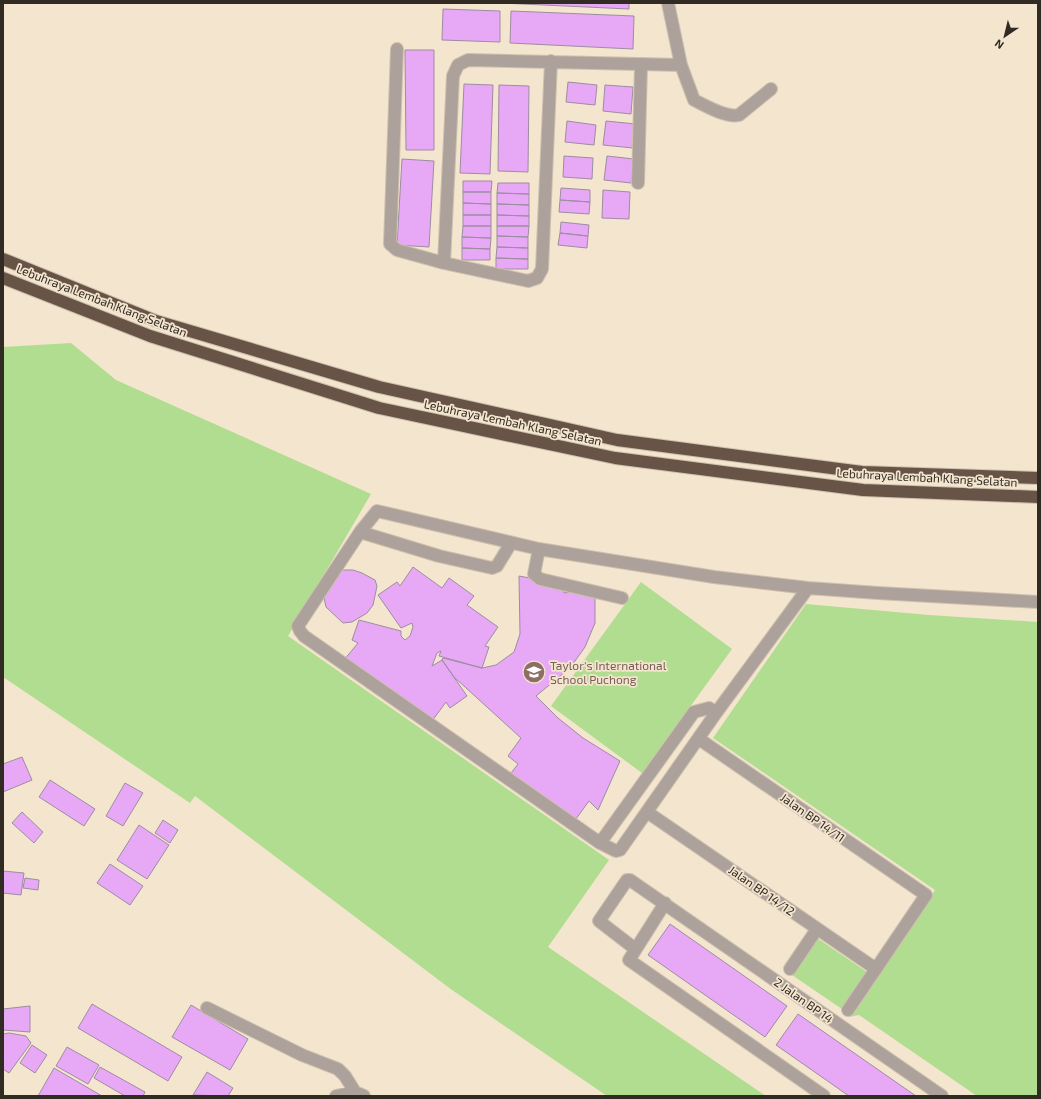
<svg xmlns="http://www.w3.org/2000/svg" width="1041" height="1099" font-family="'Exo 2',sans-serif">
	<rect width="100%" height="100%" fill="#f4e5cf"/>
	<path fill="#b1dd90" d="M71,343L116,380L371,494L288,636L609,860L548,947L766,1096H607L452,990L195,796L190,803L3,677V347Z
		M641,582L732,649L642,773L551,706Z
		M806,604L929,615L1038,622V1096H977L859,1015L849,1017L935,890L713,738Z
		M817,938L867,972L842,1009L792,975Z"/>
	<path fill="#e7a8f5" stroke="#9d8da1" d="M501,3H629V9Z
		M443,9L500,11V42L442,40Z
		M511,11L634,16L633,49L510,43Z
		M405,50H434V150H406Z
		M568,82L597,85L595,105L566,102Z
		M464,84L493,85L490,174L460,173Z
		M499,85L529,86L528,172L498,171Z
		M605,85L633,87L631,114L603,111Z
		M567,121L596,125L594,145L565,142Z
		M606,121L636,124L633,148L603,145Z
		M564,156L593,158L592,179L563,177Z
		M607,156L634,159L631,183L604,180Z
		M402,159L434,161L429,247L397,245Z
		M463,181H492L491,192H463Z
		M498,183H529V194L497,193Z
		M561,188L590,190V202L560,200Z
		M603,190L630,192L629,219L602,218Z
		M463,192H491V204L463,203Z
		M497,193L529,194V205L497,204Z
		M560,200L590,202L589,214L559,212Z
		M463,203L491,204V215H463Z
		M497,204L529,205V216L497,215Z
		M463,215H491V226H463Z
		M497,215L529,216V226H497Z
		M561,222L589,225L588,236L560,233Z
		M463,226H491V238L462,237Z
		M497,226H529L528,237L497,236Z
		M560,233L588,236L587,248L558,245Z
		M497,236L528,237V248L497,247Z
		M462,237L491,238L490,249L462,248Z
		M497,247L528,248V259L496,258Z
		M462,248L490,249V260H462Z
		M496,258L528,259V269H496Z
		M413,567L442,588L449,578L474,596L467,605L498,627L485,646L489,647L482,668L439,656L441,651L437,653L432,666L442,660L467,696L450,708L446,702L432,721L344,660L358,643L352,640L359,620L401,631V636L405,640L410,636L413,627L412,623L401,628L378,595L397,582L400,586Z
		M343,570H353L362,573L375,580L377,586L373,605L367,613L352,622L343,623L326,607L323,593L336,572Z
		M519,576L563,584L564,593L595,588V623L585,647L570,668L536,696L558,718L583,738L620,761L598,810L589,801L573,823L508,777L518,764L508,756L521,738L454,677L442,660L443,658L482,668L496,665L514,652L520,634Z
		M22,757L32,780L3,792V764Z
		M50,780L95,809L84,826L39,797Z
		M125,783L143,793L123,826L106,816Z
		M22,812L43,832L34,843L12,823Z
		M163,820L178,830L170,843L155,833Z
		M139,825L169,845L147,879L117,860Z
		M110,864L143,886L130,905L97,883Z
		M3,871L24,873L21,895L3,893Z
		M25,878L39,880L38,890L23,888Z
		M670,924L787,1006L765,1037L648,955Z
		M92,1004L182,1057L168,1081L78,1028Z
		M191,1005L248,1039L230,1070L172,1037Z
		M30,1006V1032L3,1030V1009Z
		M798,1014L916,1096H849L776,1045Z
		M9,1033L26,1036L31,1043L9,1073L3,1069V1034Z
		M32,1045L47,1055L35,1073L20,1063Z
		M67,1047L99,1065L88,1084L56,1066Z
		M100,1067L145,1092L143,1096H125L94,1078Z
		M54,1068L102,1096H38Z
		M207,1072L233,1088L228,1096L193,1095Z"/>
	<g fill="none" stroke-linecap="round" stroke-linejoin="round">
		<g stroke="#cdc0ad" stroke-width="14">
			<path id="minor" d="M668,3L681,65L694,100C706,106 726,118 739,115L771,89
				M397,49L390,244L397,250L444,263L528,281L537,278L542,269L551,61
				M638,183L641,65
				M444,263L453,76L458,65L468,60L681,65
				M360,532L439,556L492,568L497,566L511,543
				M539,549L534,574L540,579L622,598
				M716,713L709,708L694,712L600,843L304,636L300,631L298,626L360,532L377,511L539,549L714,577L808,588L878,593L1038,602
				M699,739L926,895L848,1010
				M647,812L876,969
				M600,843L616,851L620,850L716,713L808,588
				M665,903L629,960L824,1096
				M634,948L599,921L627,880H630L942,1096
				M790,969L817,929
				M207,1008L302,1055L338,1069L345,1076L355,1092
				M336,1096L355,1092L364,1096"/>
		</g>
		<g stroke="#cdc0ad" stroke-width="14">
			<path id="highway" d="M3,259L156,321L379,387L617,440L862,472L1038,478
				M3,278L150,336L379,408L615,458L863,490L1038,497"/>
		</g>
		<use href="#minor" stroke="#aca29b" stroke-width="12"/>
		<use href="#highway" stroke="#675446" stroke-width="12"/>
	</g>
	<defs>
		<g id="school-disc" transform="scale(1.15)"><circle r="9.5" fill="#8d6e63" stroke="#f4e5cf"/><path d="M0-5L7-2L0 1L-7-2ZM-4 1L0 2.5L4 1V4Q0 6-4 4Z" fill="#fff"/></g>
	</defs>
	<g fill-rule="evenodd">
		<use href="#school-disc" x="534" y="672"/>
	</g>
	<g text-anchor="middle" dominant-baseline="central" stroke-width="3.5" stroke-linejoin="round" paint-order="stroke">
		<g font-size="12" fill="#312b23" stroke="#f4e5cf">
			<text transform="translate(102 300) rotate(21)">Lebuhraya Lembah Klang Selatan</text>
			<text transform="translate(513 422) rotate(12)">Lebuhraya Lembah Klang Selatan</text>
			<text transform="translate(927 477) rotate(3)">Lebuhraya Lembah Klang Selatan</text>
			<text transform="translate(813 817) rotate(35)">Jalan BP 14/11</text>
			<text transform="translate(762 890) rotate(35)">Jalan BP 14/12</text>
			<text transform="translate(804 1000) rotate(35)">2 Jalan BP 14</text>
		</g>
		<g font-size="12" fill="#785e54" stroke="#f4e5cf" text-anchor="start">
			<text x="550" y="665">Taylor's International<tspan x="550" dy="14">School Puchong</tspan></text>
		</g>
	</g>
	<rect width="1041" height="1099" fill="none" stroke="#312b23" stroke-width="8"/>
	<g transform="translate(1005 36) rotate(215)" stroke="#f4e5cf" stroke-width="3" paint-order="stroke">
	<path d="M0-3L7 15L0 10L-7 15Z" fill="#312b23"/>
	<text y="-6" font-size="11" font-weight="bold" text-anchor="middle" fill="#312b23">N</text>
	</g>
</svg>
